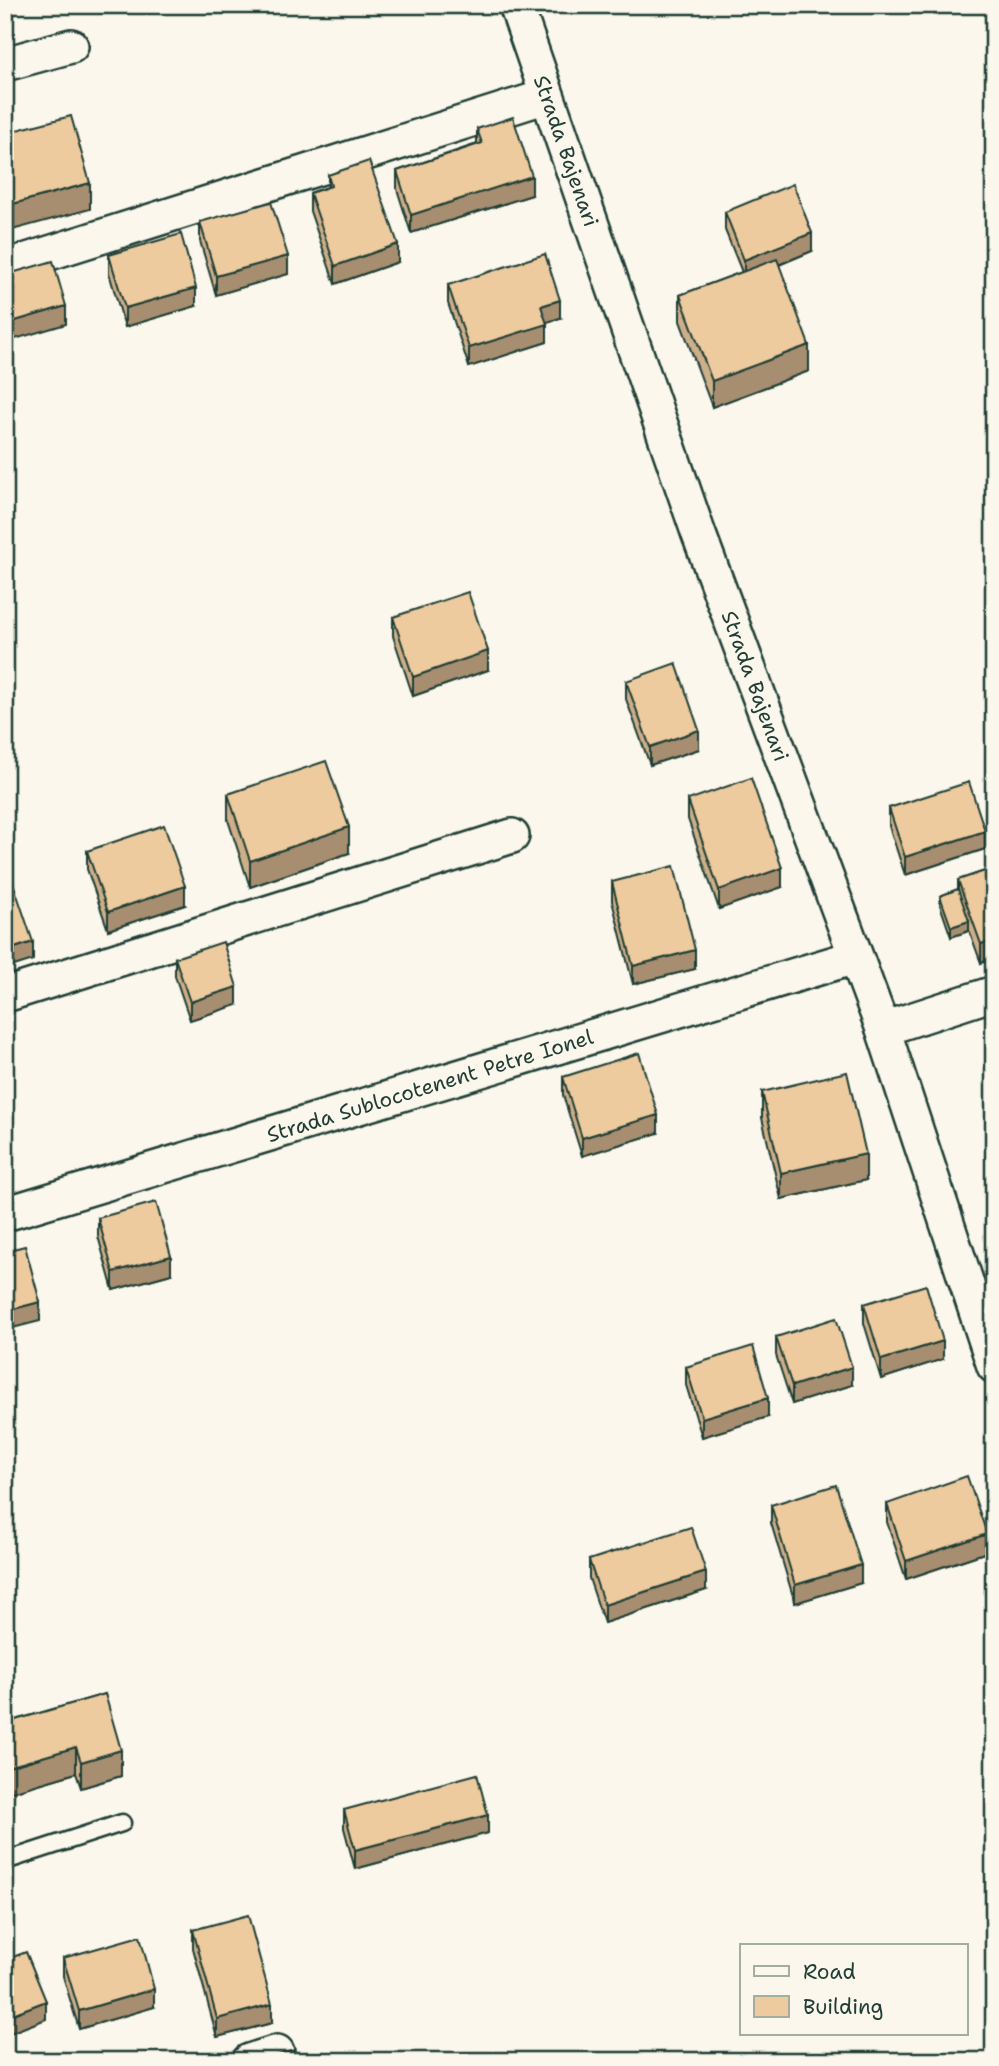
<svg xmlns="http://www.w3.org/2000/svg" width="999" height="2066" font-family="'Shantell Sans',sans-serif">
	<rect width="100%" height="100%" fill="#fbf7ec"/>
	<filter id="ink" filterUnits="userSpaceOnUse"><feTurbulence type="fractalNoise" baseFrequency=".0143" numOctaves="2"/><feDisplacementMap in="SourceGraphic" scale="14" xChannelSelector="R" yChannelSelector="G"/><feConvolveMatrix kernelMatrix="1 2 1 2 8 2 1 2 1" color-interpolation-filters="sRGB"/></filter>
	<g filter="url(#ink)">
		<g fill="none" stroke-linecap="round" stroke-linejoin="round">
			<g stroke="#1f3d34" stroke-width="21">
				<path id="service" d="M5,1861L122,1823"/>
			</g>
			<g stroke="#1f3d34" stroke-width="38">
				<path id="minor" d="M516,5L698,532L883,1029L994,1366
					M5,64L71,46
					M5,267L547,96
					M5,995L512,836
					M883,1029L994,993
					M5,1214L855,957
					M249,2061L277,2052"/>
			</g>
			<use href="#service" stroke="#fbf7ec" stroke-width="16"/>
			<use href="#minor" stroke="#fbf7ec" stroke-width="33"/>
		</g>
		<path fill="#cdaf89" stroke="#1f3d34" stroke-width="2" d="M477,129L532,195L411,233L397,189V171L477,144Z
			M328,175L398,262L335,284L310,211V193L328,187Z
			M725,212L812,251L779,265L809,371L712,407L680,321V295L742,272L725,230Z
			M200,222L288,274L216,295L200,241Z
			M109,255L196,306L125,327L109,273Z
			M448,285L560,318L546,322L547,342L469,367L448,303Z
			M393,617L488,670L413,696L393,636Z
			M626,681L699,749L650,765L626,699Z
			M228,794L349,853L250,887L228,820Z
			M688,800L782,887L719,909L688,819Z
			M889,808L985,849L905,875L889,826Z
			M87,851L185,905L108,930L87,869Z
			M994,868V958L981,963L969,930L951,937L940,905V896L958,889V880Z
			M612,882L695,969L633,984L612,901Z
			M175,958L237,1005L190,1020L175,976Z
			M563,1077L658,1133L582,1156L563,1095Z
			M762,1092L866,1180L781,1199L762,1118Z
			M98,1218L171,1274L113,1290L98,1236Z
			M864,1304L943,1359L881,1379L864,1323Z
			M776,1337L852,1385L792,1404L776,1355Z
			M686,1367L768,1417L702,1437L686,1385Z
			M887,1504L987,1552L906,1579L887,1522Z
			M771,1505L861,1583L795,1603L771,1523Z
			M589,1560L706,1590L604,1623L589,1578Z
			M105,1694L121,1776L81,1788L76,1773L5,1794V1723Z
			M344,1810L488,1833L355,1869L344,1828Z
			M193,1930L272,2023L217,2037L193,1948Z
			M63,1958L154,2007L79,2029L63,1976Z"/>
		<path fill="#a78e6f" stroke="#1f3d34" stroke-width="2" d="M532,176V195L411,233V215Z
			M90,183V209L5,232V206Z
			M812,233V251L744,279V260Z
			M398,244V262L335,284V266Z
			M288,256V274L216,295V276Z
			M196,288V306L125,327V308Z
			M560,300V318L541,324V306Z
			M66,306V324L5,342V324Z
			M547,324V342L469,367V348Z
			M809,345V371L712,407V381Z
			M488,651V670L413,696V677Z
			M699,730V749L650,765V747Z
			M349,827V853L250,887V861Z
			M985,831V849L905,875V857Z
			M782,868V887L719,909V890Z
			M185,886V905L108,930V912Z
			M969,921V931L951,937V927Z
			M994,940V958L981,963V944Z
			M33,942V960L5,969V951Z
			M695,950V969L633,984V966Z
			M237,987V1005L190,1020V1002Z
			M658,1115V1133L582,1156V1138Z
			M866,1154V1180L781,1199V1173Z
			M171,1256V1274L113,1290V1272Z
			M40,1302V1321L5,1330V1311Z
			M943,1341V1359L881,1379V1360Z
			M852,1367V1385L792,1404V1386Z
			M768,1398V1417L702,1437V1418Z
			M987,1534V1552L906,1579V1561Z
			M861,1565V1583L795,1603V1585Z
			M706,1572V1590L604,1623V1605Z
			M76,1747V1773L5,1794V1768Z
			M121,1750V1776L81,1788V1762Z
			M488,1815V1833L355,1869V1850Z
			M154,1989V2007L79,2029V2011Z
			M46,2001V2019L5,2035V2017Z
			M272,2004V2023L217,2037V2019Z"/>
		<path fill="#eecb9f" stroke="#1f3d34" stroke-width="2" d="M71,116L90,183L5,206V133Z
			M513,117L532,176L411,215L397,171L482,143L477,129Z
			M369,161L398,244L335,266L310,193L331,186L328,175Z
			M793,184L812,233L744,260L725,212Z
			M271,202L288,256L216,276L200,222Z
			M181,234L196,288L125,308L109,255Z
			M545,254L560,300L541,306L547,324L469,348L448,285Z
			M777,259L809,345L712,381L680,295Z
			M53,261L66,306L5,324V275Z
			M468,592L488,651L413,677L393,617Z
			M676,663L699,730L650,747L626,681Z
			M326,761L349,827L250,861L228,794Z
			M751,778L782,868L719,890L688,800Z
			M969,782L985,831L905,857L889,808Z
			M164,825L185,886L108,912L87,851Z
			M674,866L695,950L633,966L612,882Z
			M994,868V940L981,944L958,880Z
			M10,874L33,942L5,951V875Z
			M958,889L969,921L951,927L940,896Z
			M223,942L237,987L190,1002L175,958Z
			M639,1053L658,1115L582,1138L563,1077Z
			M847,1072L866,1154L781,1173L762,1092Z
			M156,1202L171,1256L113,1272L98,1218Z
			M25,1246L40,1302L5,1311V1251Z
			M926,1285L943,1341L881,1360L864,1304Z
			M836,1318L852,1367L792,1386L776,1337Z
			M753,1346L768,1398L702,1418L686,1367Z
			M967,1476L987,1534L906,1561L887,1504Z
			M836,1485L861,1565L795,1585L771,1505Z
			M691,1527L706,1572L604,1605L589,1560Z
			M105,1694L121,1750L81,1762L76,1747L5,1768V1723Z
			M477,1774L488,1815L355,1850L344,1810Z
			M248,1915L272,2004L217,2019L193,1930Z
			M140,1936L154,1989L79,2011L63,1958Z
			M26,1952L46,2001L5,2017V1960Z
			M294,2050L297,2061H260Z"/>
	</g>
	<g text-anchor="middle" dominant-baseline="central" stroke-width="5" stroke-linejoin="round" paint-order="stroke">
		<g font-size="21" fill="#1f3d34" stroke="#fbf7ec">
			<text transform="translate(566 151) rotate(71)">Strada Bajenari</text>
			<text transform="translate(755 686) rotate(70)">Strada Bajenari</text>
			<text transform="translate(430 1086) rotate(-17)">Strada Sublocotenent Petre Ionel</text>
		</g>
	</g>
	<rect width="999" height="2066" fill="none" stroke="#fbf7ec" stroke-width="28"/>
	<rect x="14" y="14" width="971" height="2038" fill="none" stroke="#1f3d34" stroke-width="2.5" filter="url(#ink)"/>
	<rect x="740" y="1944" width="228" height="91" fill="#fbf7ec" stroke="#a3ada2" stroke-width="2"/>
	<rect x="754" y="1966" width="35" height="10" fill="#fbf7ec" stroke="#a3ada2" stroke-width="2"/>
	<text x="803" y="1979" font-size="21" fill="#1f3d34">Road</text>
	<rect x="754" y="1996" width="35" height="21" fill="#eecb9f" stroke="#a3ada2" stroke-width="2"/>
	<text x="803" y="2014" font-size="21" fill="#1f3d34">Building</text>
</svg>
